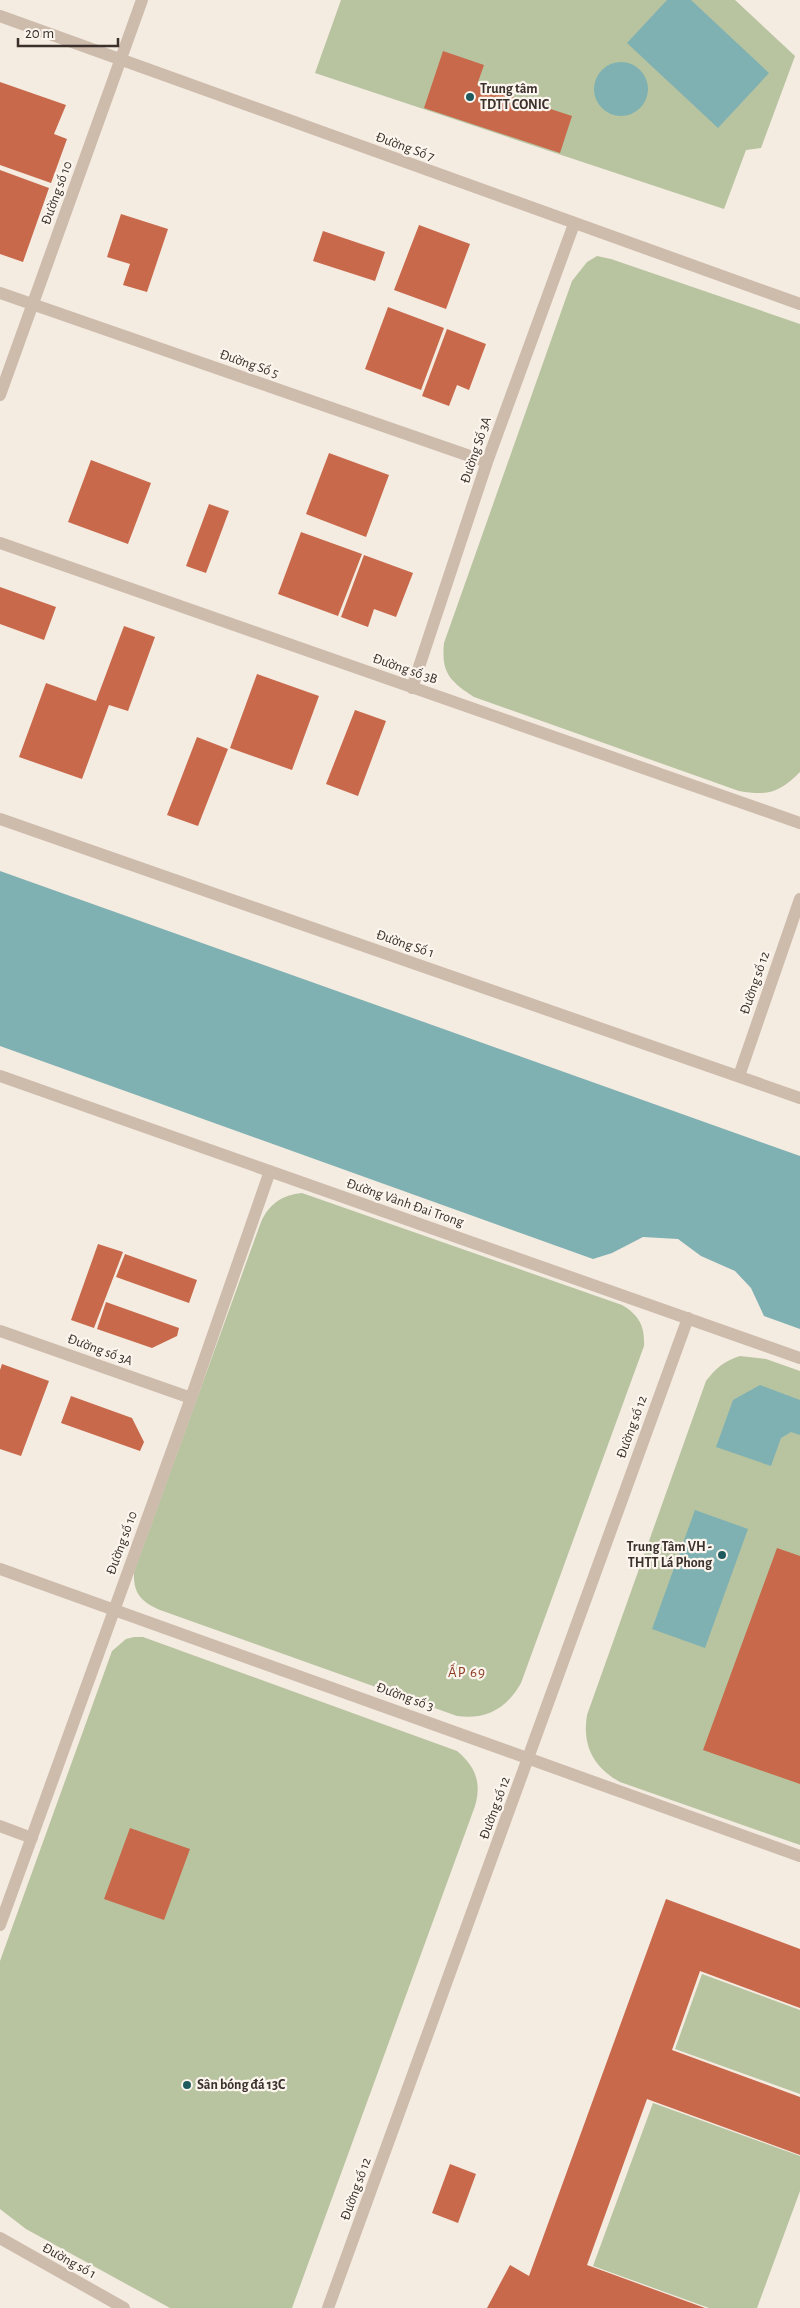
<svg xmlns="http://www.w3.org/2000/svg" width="800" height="2308" font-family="'Alegreya Sans',sans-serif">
	<rect width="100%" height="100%" fill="#f4ebe1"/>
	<path fill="#b8c4a0" d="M341,0H735L795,56L761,148L746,150L724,209L315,73Z
		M597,256L611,259L800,324V772C779,793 768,796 739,791L474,697C450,681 441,673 444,643L572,281L587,262Z
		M302,1193L622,1305C639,1315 645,1326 644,1346L521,1683C507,1708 486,1720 457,1716L160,1610C141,1602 133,1593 134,1572L261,1222C269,1204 282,1195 302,1193Z
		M740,1356L766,1359L800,1371V1845L620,1782C593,1767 582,1745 587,1715L706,1381C716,1368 724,1361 740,1356Z
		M134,1637H143L457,1751C475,1766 482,1782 475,1806L292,2308H170L26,2229L0,2209V1961L112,1651L126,1639Z
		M702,1974L800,2010V2094L675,2049Z
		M653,2103L800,2156V2191L757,2308H709L593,2266Z"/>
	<path fill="#7fb0b2" d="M667,0H691L769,73L718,128L627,43Z
		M594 89a27 27 0 1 1 54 0a27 27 0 1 1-54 0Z
		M0,871L800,1156V1329L764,1316L751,1288L735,1271L701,1256L678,1239L643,1237L612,1253L593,1259L0,1046Z
		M760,1385L800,1400V1435L791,1432L781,1438L771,1466L716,1447L733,1400Z
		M695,1510L748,1529L705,1648L652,1629Z"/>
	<path fill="#c8694b" d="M443,51L484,65L477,85L572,116L560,153L424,108Z
		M0,82L66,105L54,134L67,139L51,183L0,165Z
		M0,170L49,188L23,262L0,254Z
		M121,214L168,229L147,292L123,285L130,264L107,257Z
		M419,225L470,244L446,309L394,290Z
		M323,231L385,252L375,281L313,261Z
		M388,307L444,328L421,390L365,369Z
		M447,329L486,344L469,390L457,385L449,406L422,396Z
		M329,453L389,475L366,537L306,514Z
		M91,460L151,483L128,544L68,522Z
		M209,504L229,511L206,573L186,566Z
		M301,532L362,554L338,616L278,594Z
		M364,555L413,573L396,617L374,609L368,627L341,617Z
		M0,587L56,607L44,640L0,624Z
		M124,626L155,637L128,711L109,705L82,779L19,757L46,683L96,701Z
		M257,674L319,696L292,770L230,748Z
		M355,710L386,721L358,796L326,784Z
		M197,737L228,749L198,826L167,815Z
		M98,1244L123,1252L94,1328L71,1320Z
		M125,1254L197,1280L189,1303L116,1277Z
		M106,1302L179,1328L177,1336L152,1348L97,1329Z
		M2,1364L49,1381L21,1456L0,1449V1370Z
		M71,1396L132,1418L144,1442L140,1451L61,1423Z
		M777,1548L800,1556V1784L703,1750Z
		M130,1828L190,1849L164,1920L104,1899Z
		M666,1899L800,1949V2008L700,1971L672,2050L800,2097V2155L647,2099L587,2265L705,2308H487L510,2265L529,2276Z
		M450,2164L476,2174L458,2223L432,2213Z"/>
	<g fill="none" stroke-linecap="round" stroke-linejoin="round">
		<path stroke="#cdbbac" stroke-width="12" d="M0,16L800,304
			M0,293L487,462
			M0,395L142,0
			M0,543L800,823
			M412,688L487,462L574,224
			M0,819L800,1098
			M0,1076L800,1358
			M739,1076L800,899
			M0,1331L191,1398
			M0,1569L800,1856
			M0,1826L32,1838
			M0,1925L191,1398L270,1171
			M0,2238L124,2308
			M328,2308L688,1318"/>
	</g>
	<g fill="#1f5a5e" stroke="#fbf5ee" stroke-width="2">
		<circle cx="470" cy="97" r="5"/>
		<circle cx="722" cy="1555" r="5"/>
		<circle cx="187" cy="2085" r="5"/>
	</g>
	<g text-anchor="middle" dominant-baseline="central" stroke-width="4.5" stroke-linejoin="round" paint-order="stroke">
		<g font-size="14" font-weight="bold" fill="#3b302b" stroke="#fbf5ee" text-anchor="start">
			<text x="480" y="89">Trung tâm<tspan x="480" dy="16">TDTT CONIC</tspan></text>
			<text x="712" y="1547" text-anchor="end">Trung Tâm VH -<tspan x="712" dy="16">THTT Lá Phong</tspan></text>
			<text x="197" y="2085">Sân bóng đá 13C</text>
		</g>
		<g font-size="14" fill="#3b302b" stroke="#fbf5ee">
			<text transform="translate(405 147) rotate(20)">Đường Số 7</text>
			<text transform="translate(57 193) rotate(-70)">Đường số 10</text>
			<text transform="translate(249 364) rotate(19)">Đường Số 5</text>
			<text transform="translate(476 450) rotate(-71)">Đường Số 3A</text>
			<text transform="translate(405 669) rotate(19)">Đường số 3B</text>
			<text transform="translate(405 944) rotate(19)">Đường Số 1</text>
			<text transform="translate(755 983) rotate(-71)">Đường số 12</text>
			<text transform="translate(405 1203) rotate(19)">Đường Vành Đai Trong</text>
			<text transform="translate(100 1350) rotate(20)">Đường số 3A</text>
			<text transform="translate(632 1427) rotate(-70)">Đường số 12</text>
			<text transform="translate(122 1543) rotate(-70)">Đường số 10</text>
			<text transform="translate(405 1697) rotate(20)">Đường số 3</text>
			<text transform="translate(495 1808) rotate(-70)">Đường số 12</text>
			<text transform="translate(356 2189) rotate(-70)">Đường số 12</text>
			<text transform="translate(69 2261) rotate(29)">Đường số 1</text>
		</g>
		<g font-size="15" letter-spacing="1" fill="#8c3b22" stroke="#fbf5ee">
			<text x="467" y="1672">ẤP 69</text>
		</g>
	</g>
	<path d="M18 38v8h100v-8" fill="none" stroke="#3b302b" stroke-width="2.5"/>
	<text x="25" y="38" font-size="15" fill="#3b302b" stroke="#fbf5ee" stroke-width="4" paint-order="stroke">20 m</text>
</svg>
